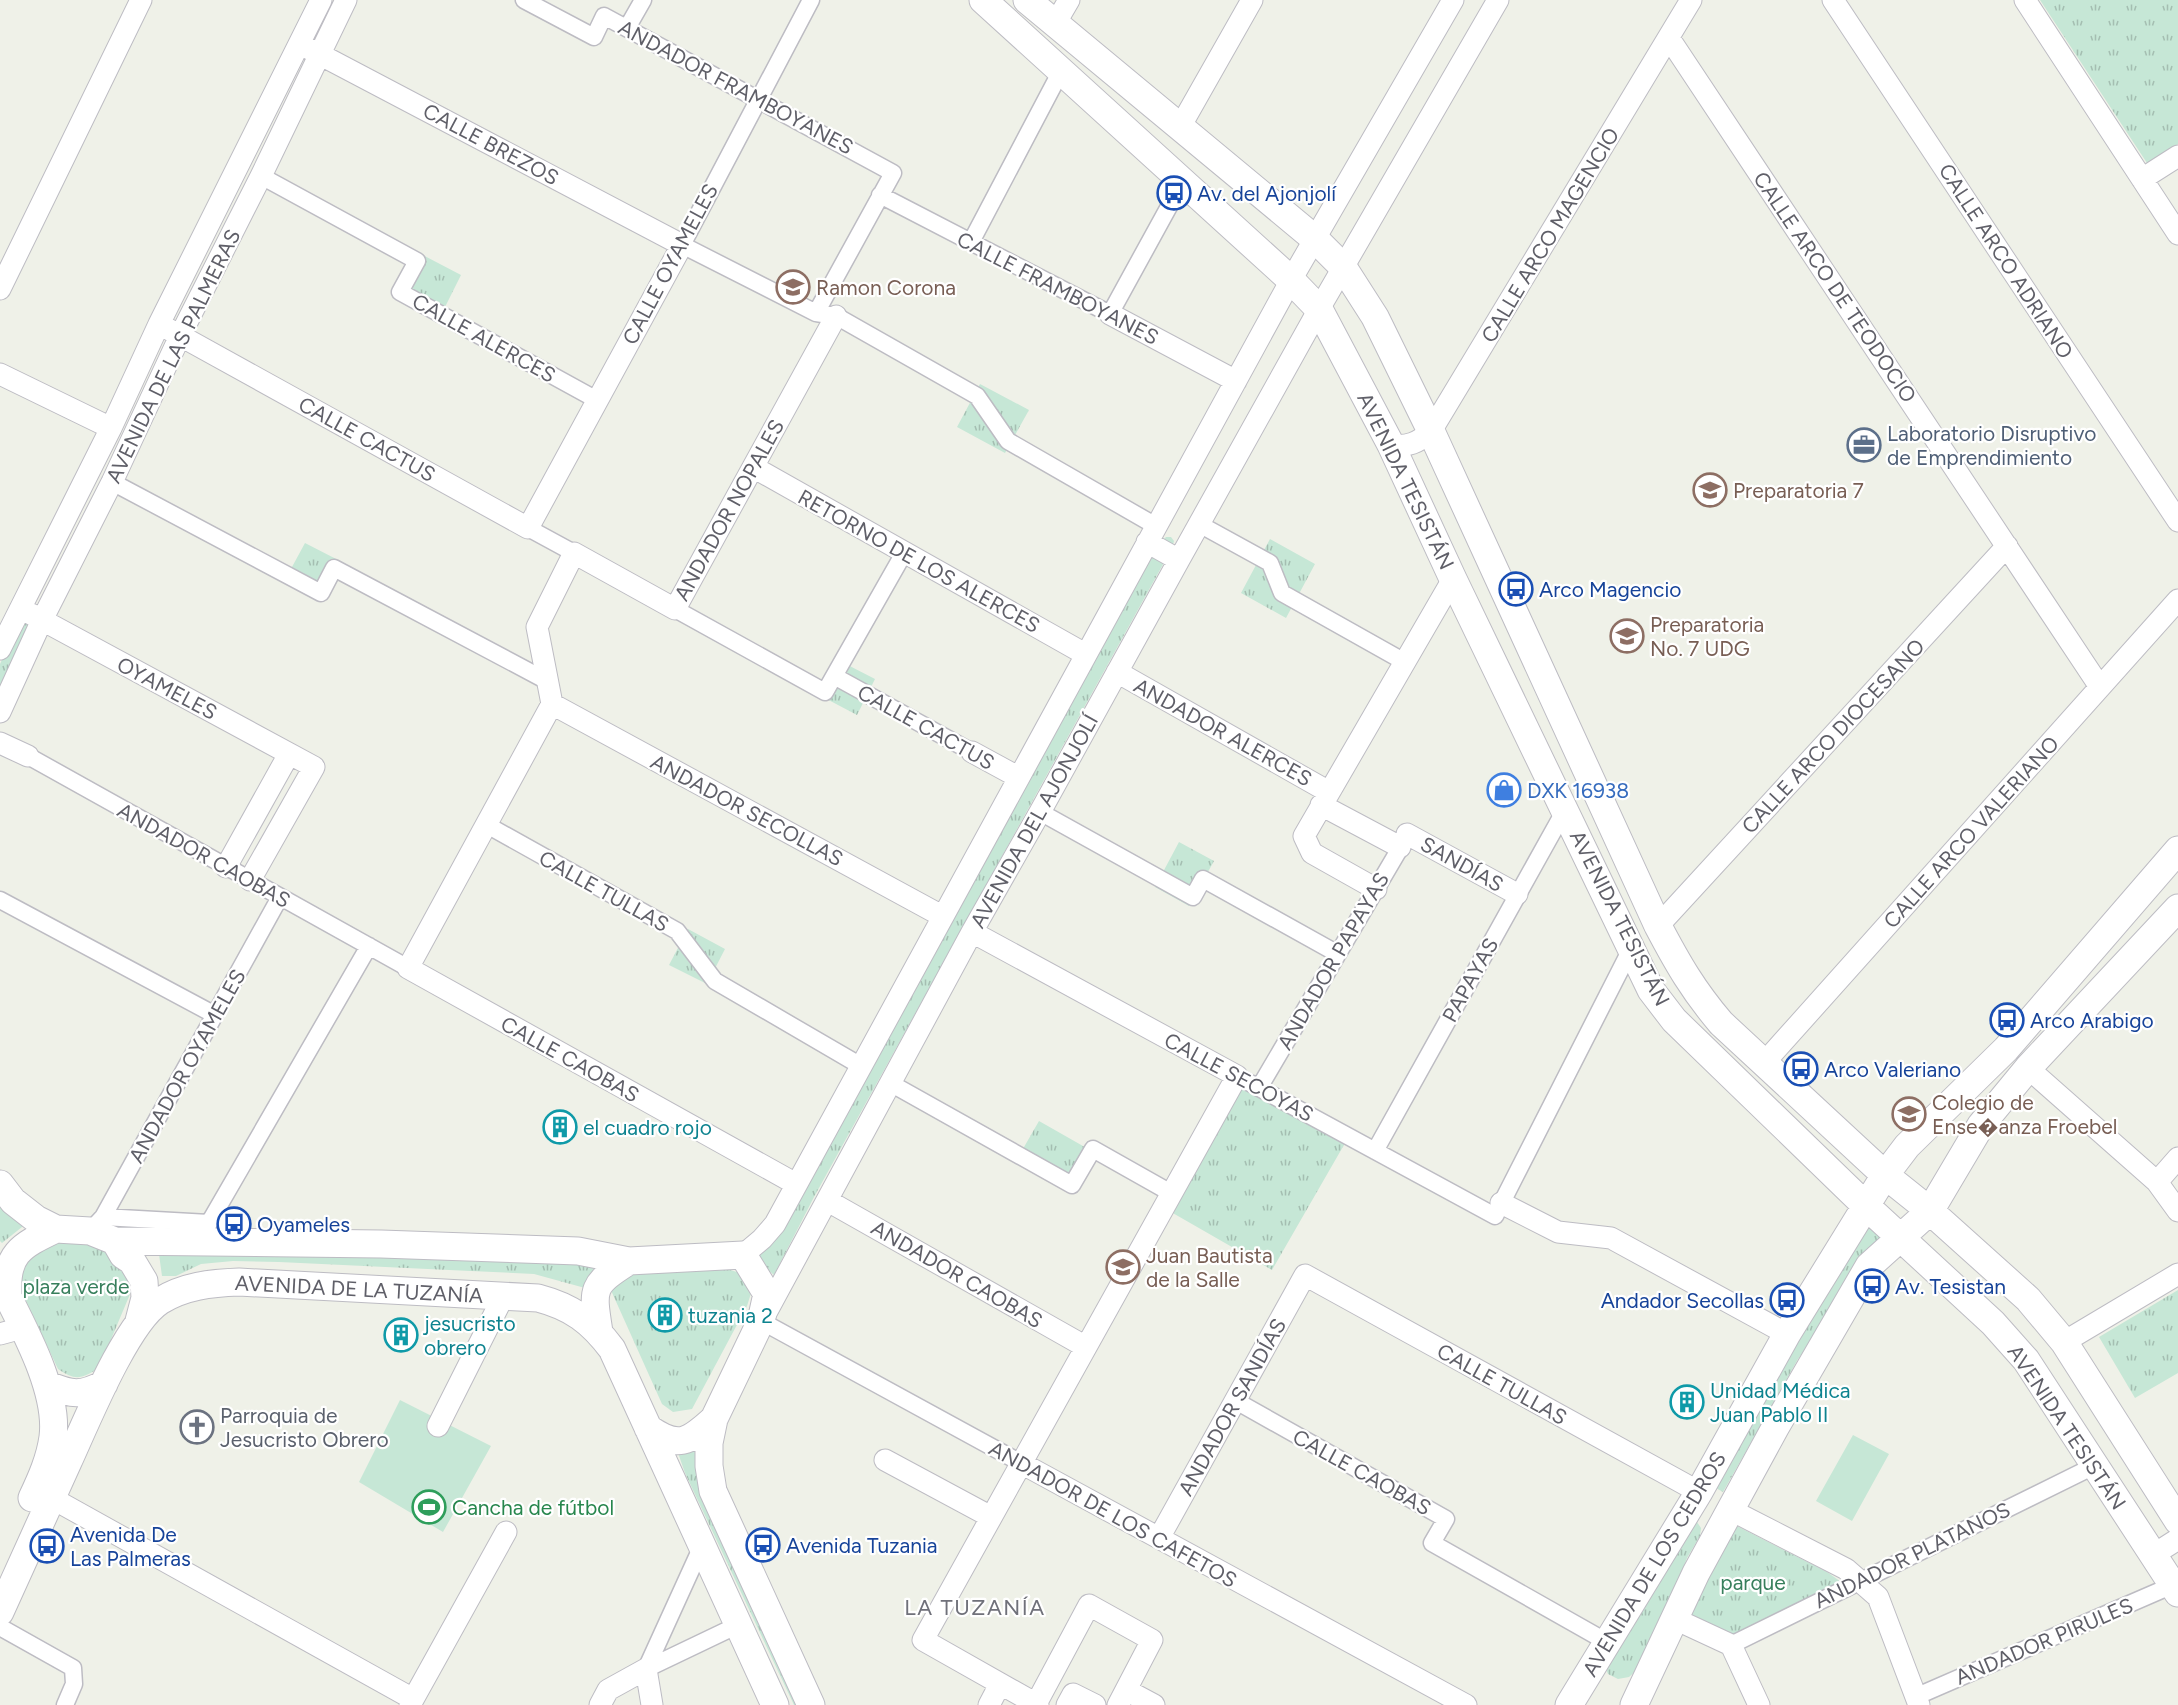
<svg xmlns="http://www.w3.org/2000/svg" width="2178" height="1705" font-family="Figtree,sans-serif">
	<defs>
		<pattern id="park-tufts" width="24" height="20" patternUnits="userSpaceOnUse" patternTransform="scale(1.5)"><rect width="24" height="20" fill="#c6e7d6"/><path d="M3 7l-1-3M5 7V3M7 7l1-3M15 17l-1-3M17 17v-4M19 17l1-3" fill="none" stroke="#a4beb1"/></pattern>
	</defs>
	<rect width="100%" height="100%" fill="#eff1e8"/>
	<path fill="#c6e7d6" d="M400,1400L491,1446L443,1532L359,1482Z
		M1853,1435L1889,1454L1852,1521L1816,1501Z"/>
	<path fill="url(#park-tufts)" d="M2040,0H2178V144L2147,163Z
		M417,252L461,275L440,317L395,294Z
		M980,384L1029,410L1005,453L957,427Z
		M1166,537H1171L1174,541L1172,548L814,1197L774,1275L756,1259L830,1139L1158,545Z
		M1270,539L1315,564L1286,618L1241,593Z
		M305,543L342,562L323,598L286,578Z
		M22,618L32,622L0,691V664Z
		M838,660L875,679L857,715L819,695Z
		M1179,842L1214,861L1189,906L1155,887Z
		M688,929L725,949L707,984L669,965Z
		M1250,1073L1352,1131L1272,1270L1171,1212Z
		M1039,1121L1090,1150L1071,1183L1020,1154Z
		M0,1197L27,1223L2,1243L0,1241Z
		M1868,1215L1889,1234L1798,1359L1723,1492L1709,1484Z
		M56,1229L115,1241L133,1287L99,1368C81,1379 76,1381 58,1369L19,1286L17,1261Z
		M158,1247L596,1264L585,1288L534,1274L279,1262L233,1261L201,1264L176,1276H162Z
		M709,1264L737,1272L752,1290L747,1306L692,1409L673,1412L662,1404L605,1277Z
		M2178,1290V1373L2135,1398L2099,1337Z
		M689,1433L814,1705H794L685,1473L677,1450Z
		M1691,1521L1697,1522L1701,1528L1700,1536L1687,1558L1672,1597L1638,1669L1629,1677L1618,1679L1608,1674L1603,1662Z
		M1733,1524L1827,1572L1844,1584L1735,1638L1688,1616Z"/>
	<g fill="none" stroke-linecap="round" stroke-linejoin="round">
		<g stroke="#bdbcc3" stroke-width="19">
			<path id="pedestrian" d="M524,0L594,37L604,16L893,173L816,313
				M811,0L682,245L816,313L836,316L977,396L1008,441L1156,526
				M627,28L643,0
				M261,176L417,261L400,292L597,400
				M880,195L1110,314L1183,181
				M971,242L1061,71
				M112,482L321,593L334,568L547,681
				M1199,524L1270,563L1282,593L1403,661
				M528,528L574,553
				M675,609L825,692L904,553
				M834,676L972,752
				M28,756L408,968
				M1040,812L1193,897L1203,879L1338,954
				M487,825L677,931L715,981L861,1066
				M0,900L215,1015
				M1237,1076L1495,1216L1631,949
				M890,1083L1072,1185L1093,1149L1171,1193
				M1259,1088L1406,838
				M1375,1151L1565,810
				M103,1217L209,1223
				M90,1231L103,1217L280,897
				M202,1241L209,1223L369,946
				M761,1321L1021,1463
				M1236,1401L1446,1519L1432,1543L1607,1642
				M0,1627L73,1668L74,1684L65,1705
				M1731,1645L2094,1466
				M646,1669L702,1546
				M646,1669L738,1625
				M1915,1697L2173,1585"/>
		</g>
		<g stroke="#bdbcc3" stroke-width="23">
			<path id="minor" d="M1833,0L2178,521
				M2025,0L2178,234
				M1055,24L1069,0
				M1669,38L2100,687
				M1180,127L1252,0
				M2142,179L2178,156
				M0,289L141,0
				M1110,314L1236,381
				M159,324L528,528L682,245L300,44
				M0,374L111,428
				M1391,445C1408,447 1418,443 1431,431L1691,0
				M753,467L1085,654
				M1147,542L1179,560
				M31,614L314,767L250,880
				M0,649L111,428L159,324L321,0
				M1117,672L1329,792
				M552,704L942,916
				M0,712L42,620L112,482L180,336L261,176L346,0
				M0,743L28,756
				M972,752L1018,777
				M1321,805L1400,847
				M1407,834L1517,894
				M226,867L289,754
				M1376,889L1312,853L1304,836L1453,579
				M1658,926L2007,546
				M972,932L1237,1076L923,1640L1038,1705
				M1764,1063L2178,600
				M2028,1068L2157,1182L2178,1211
				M2157,1182L2178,1158
				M796,1184L408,968L552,704L537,627L574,553L675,609L836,316
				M828,1201L1086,1347
				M1501,1203L1558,1232L1611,1238L1787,1334
				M743,1255L762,1239L775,1224L1291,280L1453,0
				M766,1313L972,932L1040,812L1179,560L1319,309L1498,0
				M0,1334L22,1328
				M2064,1342L2178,1274
				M438,1426L503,1297
				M885,1460L991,1517
				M1021,1463L1466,1705
				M39,1491L413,1699
				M1731,1510L1846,1569L1878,1597L1919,1705
				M1159,1538L1305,1275L1699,1492
				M2153,1555L2178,1539
				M1675,1619L1731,1645L1759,1705
				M1126,1690L1154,1705
				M1036,1704L1089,1605L1152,1640L1118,1705
				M410,1705L506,1532
				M600,1705L608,1690L646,1669L652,1705
				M989,1705L1000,1684
				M1067,1705L1073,1694L1095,1705"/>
		</g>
		<g stroke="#bdbcc3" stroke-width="29">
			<path id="tertiary" d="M983,0L1291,280L1319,309L1391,445L1453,579L1651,990L1674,1020L1865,1205L1993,1323L2026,1360L2178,1593
				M1027,0L1315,239L1343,267L1375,317L1431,431L1658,926C1678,964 1693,990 1721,1023L1885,1175L1930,1211L2028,1299L2064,1342L2178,1521
				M0,1184L13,1201L36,1219L56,1229L90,1231L115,1241L381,1244L578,1251L629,1261L743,1255L767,1294L761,1321L714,1419L709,1443V1466L713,1491L811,1705
				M115,1241L123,1255L132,1261L144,1281L145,1298L139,1321
				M0,1281C21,1324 59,1389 53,1437C50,1459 41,1479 32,1498
				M8,1297C5,1254 20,1246 56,1229
				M599,1332C592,1288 591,1285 629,1261
				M48,1385C72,1395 81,1396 104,1384
				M648,1428C678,1449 688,1443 714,1419
				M0,1612C23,1562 45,1512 68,1462C86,1423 126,1323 160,1301C184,1286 211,1283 239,1282L538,1298C572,1307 591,1321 612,1349L775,1705
				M1569,1705L1699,1492L1787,1334L1885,1175L1907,1146L2006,1049L2178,850
				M1634,1705L1696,1573L1775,1428L1869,1266L1930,1211L1981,1125L2028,1068L2178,908"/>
		</g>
		<use href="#pedestrian" stroke="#fff" stroke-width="16"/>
		<use href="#minor" stroke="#fff" stroke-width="21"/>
		<use href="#tertiary" stroke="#fff" stroke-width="27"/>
	</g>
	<defs>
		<g id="bus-ring" transform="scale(1.725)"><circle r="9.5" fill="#fff" stroke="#1a4fb4" stroke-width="1.5"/><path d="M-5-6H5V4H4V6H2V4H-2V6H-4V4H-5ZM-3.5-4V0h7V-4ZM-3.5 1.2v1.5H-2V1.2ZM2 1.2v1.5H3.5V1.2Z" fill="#1a4fb4"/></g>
		<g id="school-ring" transform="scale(1.725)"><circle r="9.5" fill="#fff" stroke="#8d6e63" stroke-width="1.5"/><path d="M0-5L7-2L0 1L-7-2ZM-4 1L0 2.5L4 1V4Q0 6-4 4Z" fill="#8d6e63"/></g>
		<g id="office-ring" transform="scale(1.725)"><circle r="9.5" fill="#fff" stroke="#5c6f8a" stroke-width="1.5"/><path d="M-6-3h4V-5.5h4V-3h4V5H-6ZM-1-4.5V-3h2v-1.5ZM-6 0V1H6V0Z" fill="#5c6f8a"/></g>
		<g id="university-ring" transform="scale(1.725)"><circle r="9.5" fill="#fff" stroke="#8d6e63" stroke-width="1.5"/><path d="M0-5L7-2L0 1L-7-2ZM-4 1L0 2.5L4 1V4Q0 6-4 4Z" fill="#8d6e63"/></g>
		<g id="shop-ring" transform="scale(1.725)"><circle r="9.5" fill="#fff" stroke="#3f7fe0" stroke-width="1.5"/><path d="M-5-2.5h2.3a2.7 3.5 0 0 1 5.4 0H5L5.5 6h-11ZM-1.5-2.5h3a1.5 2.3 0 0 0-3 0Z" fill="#3f7fe0"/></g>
		<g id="building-ring" transform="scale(1.725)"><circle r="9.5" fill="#fff" stroke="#0f9aa8" stroke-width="1.5"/><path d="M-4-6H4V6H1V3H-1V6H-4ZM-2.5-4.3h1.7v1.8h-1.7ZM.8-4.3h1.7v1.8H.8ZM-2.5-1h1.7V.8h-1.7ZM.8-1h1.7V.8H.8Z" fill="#0f9aa8"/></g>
		<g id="church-ring" transform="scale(1.725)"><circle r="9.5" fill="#fff" stroke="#6b7280" stroke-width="1.5"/><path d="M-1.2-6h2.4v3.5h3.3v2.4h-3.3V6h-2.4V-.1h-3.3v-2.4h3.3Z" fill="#6b7280"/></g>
		<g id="stadium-ring" transform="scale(1.725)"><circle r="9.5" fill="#fff" stroke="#2e9e5b" stroke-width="1.5"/><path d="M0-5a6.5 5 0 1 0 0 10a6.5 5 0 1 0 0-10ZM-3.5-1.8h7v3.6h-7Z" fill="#2e9e5b"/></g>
	</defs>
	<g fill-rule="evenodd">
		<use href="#bus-ring" x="1174" y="193"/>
		<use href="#school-ring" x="793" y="287"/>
		<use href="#office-ring" x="1864" y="445"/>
		<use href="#university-ring" x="1710" y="490"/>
		<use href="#bus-ring" x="1516" y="589"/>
		<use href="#university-ring" x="1627" y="636"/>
		<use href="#shop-ring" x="1504" y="790"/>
		<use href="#bus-ring" x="2007" y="1020"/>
		<use href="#bus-ring" x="1801" y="1069"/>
		<use href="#school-ring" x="1909" y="1114"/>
		<use href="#building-ring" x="560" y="1127"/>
		<use href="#bus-ring" x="234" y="1224"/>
		<use href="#school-ring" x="1123" y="1267"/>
		<use href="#bus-ring" x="1872" y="1286"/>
		<use href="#bus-ring" x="1787" y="1300"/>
		<use href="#building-ring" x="665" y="1315"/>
		<use href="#building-ring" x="401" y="1335"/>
		<use href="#building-ring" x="1687" y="1402"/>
		<use href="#church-ring" x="197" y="1427"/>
		<use href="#stadium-ring" x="429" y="1507"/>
		<use href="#bus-ring" x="763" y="1545"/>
		<use href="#bus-ring" x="47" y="1546"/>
	</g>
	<g text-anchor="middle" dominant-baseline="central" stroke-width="4.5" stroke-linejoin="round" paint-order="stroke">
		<g font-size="21" fill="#5f5f68" stroke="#fff">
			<text transform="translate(736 87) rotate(28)">ANDADOR FRAMBOYANES</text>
			<text transform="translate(491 144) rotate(28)">CALLE BREZOS</text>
			<text transform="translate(1550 235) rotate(-59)">CALLE ARCO MAGENCIO</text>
			<text transform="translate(2006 261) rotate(57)">CALLE ARCO ADRIANO</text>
			<text transform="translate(670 264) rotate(-62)">CALLE OYAMELES</text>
			<text transform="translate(1835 287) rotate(56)">CALLE ARCO DE TEODOCIO</text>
			<text transform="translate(1058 288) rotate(27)">CALLE FRAMBOYANES</text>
			<text transform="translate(484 338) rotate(29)">CALLE ALERCES</text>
			<text transform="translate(173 356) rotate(-64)">AVENIDA DE LAS PALMERAS</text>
			<text transform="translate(367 439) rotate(29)">CALLE CACTUS</text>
			<text transform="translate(1406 481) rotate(64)">AVENIDA TESISTÁN</text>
			<text transform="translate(729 510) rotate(-61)">ANDADOR NOPALES</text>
			<text transform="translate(919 561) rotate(29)">RETORNO DE LOS ALERCES</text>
			<text transform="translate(167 688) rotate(28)">OYAMELES</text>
			<text transform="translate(926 727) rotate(29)">CALLE CACTUS</text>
			<text transform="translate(1223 732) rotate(29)">ANDADOR ALERCES</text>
			<text transform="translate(1833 736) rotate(-47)">CALLE ARCO DIOCESANO</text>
			<text transform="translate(747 810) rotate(28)">ANDADOR SECOLLAS</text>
			<text transform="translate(1034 821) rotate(-61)">AVENIDA DEL AJONJOLÍ</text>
			<text transform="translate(1971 832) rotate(-48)">CALLE ARCO VALERIANO</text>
			<text transform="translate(204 855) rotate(29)">ANDADOR CAOBAS</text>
			<text transform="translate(1462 864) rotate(29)">SANDÍAS</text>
			<text transform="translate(604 891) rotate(29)">CALLE TULLAS</text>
			<text transform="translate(1620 918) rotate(63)">AVENIDA TESISTÁN</text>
			<text transform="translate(1333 961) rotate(-60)">ANDADOR PAPAYAS</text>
			<text transform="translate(1470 980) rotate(-61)">PAPAYAS</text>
			<text transform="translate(570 1059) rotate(29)">CALLE CAOBAS</text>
			<text transform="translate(187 1066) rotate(-61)">ANDADOR OYAMELES</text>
			<text transform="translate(1239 1077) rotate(28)">CALLE SECOYAS</text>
			<text transform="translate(957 1274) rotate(30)">ANDADOR CAOBAS</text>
			<text transform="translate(359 1289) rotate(3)">AVENIDA DE LA TUZANÍA</text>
			<text transform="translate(1502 1384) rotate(29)">CALLE TULLAS</text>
			<text transform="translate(1232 1407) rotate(-61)">ANDADOR SANDÍAS</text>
			<text transform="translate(2067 1427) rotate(56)">AVENIDA TESISTÁN</text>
			<text transform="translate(1362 1472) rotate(29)">CALLE CAOBAS</text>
			<text transform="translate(1113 1514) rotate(29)">ANDADOR DE LOS CAFETOS</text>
			<text transform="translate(1912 1555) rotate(-26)">ANDADOR PLATANOS</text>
			<text transform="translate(1654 1564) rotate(-59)">AVENIDA DE LOS CEDROS</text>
			<text transform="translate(2044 1641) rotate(-23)">ANDADOR PIRULES</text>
		</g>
		<g font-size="21" fill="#164399" stroke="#fff" text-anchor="start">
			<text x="1197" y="193">Av. del Ajonjolí</text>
			<text x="1539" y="589">Arco Magencio</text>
			<text x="2030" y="1020">Arco Arabigo</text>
			<text x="1824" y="1069">Arco Valeriano</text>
			<text x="257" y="1224">Oyameles</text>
			<text x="1895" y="1286">Av. Tesistan</text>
			<text x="1764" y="1300" text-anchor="end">Andador Secollas</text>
			<text x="70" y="1534">Avenida De<tspan x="70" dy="24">Las Palmeras</tspan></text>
			<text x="786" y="1545">Avenida Tuzania</text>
		</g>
		<g font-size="21" fill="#785e54" stroke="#fff" text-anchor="start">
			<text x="816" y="287">Ramon Corona</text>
			<text x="1733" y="490">Preparatoria 7</text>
			<text x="1650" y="624">Preparatoria<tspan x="1650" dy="24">No. 7 UDG</tspan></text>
			<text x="1932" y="1102">Colegio de<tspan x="1932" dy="24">Ense�anza Froebel</tspan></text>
			<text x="1146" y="1255">Juan Bautista<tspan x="1146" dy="24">de la Salle</tspan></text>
		</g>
		<g font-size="21" fill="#4e5e75" stroke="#fff" text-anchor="start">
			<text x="1887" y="433">Laboratorio Disruptivo<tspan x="1887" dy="24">de Emprendimiento</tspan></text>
		</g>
		<g font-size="21" fill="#366cbe" stroke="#fff" text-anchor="start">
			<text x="1527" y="790">DXK 16938</text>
		</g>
		<g font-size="21" fill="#0d838f" stroke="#fff" text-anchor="start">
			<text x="583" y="1127">el cuadro rojo</text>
			<text x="688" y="1315">tuzania 2</text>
			<text x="424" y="1323">jesucristo<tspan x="424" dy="24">obrero</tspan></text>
			<text x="1710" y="1390">Unidad Médica<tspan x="1710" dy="24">Juan Pablo II</tspan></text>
		</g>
		<g font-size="21" fill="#377f5c" stroke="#fff">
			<text x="76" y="1286">plaza verde</text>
			<text x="1753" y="1582">parque</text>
		</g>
		<g font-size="21" fill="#5b616d" stroke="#fff" text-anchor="start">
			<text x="220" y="1415">Parroquia de<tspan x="220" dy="24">Jesucristo Obrero</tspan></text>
		</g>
		<g font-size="21" fill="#27864d" stroke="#fff" text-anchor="start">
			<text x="452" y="1507">Cancha de fútbol</text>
		</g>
		<g font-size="22" letter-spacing="1.5" fill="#70717a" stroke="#fff">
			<text x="975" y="1607">LA TUZANÍA</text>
		</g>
	</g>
</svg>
